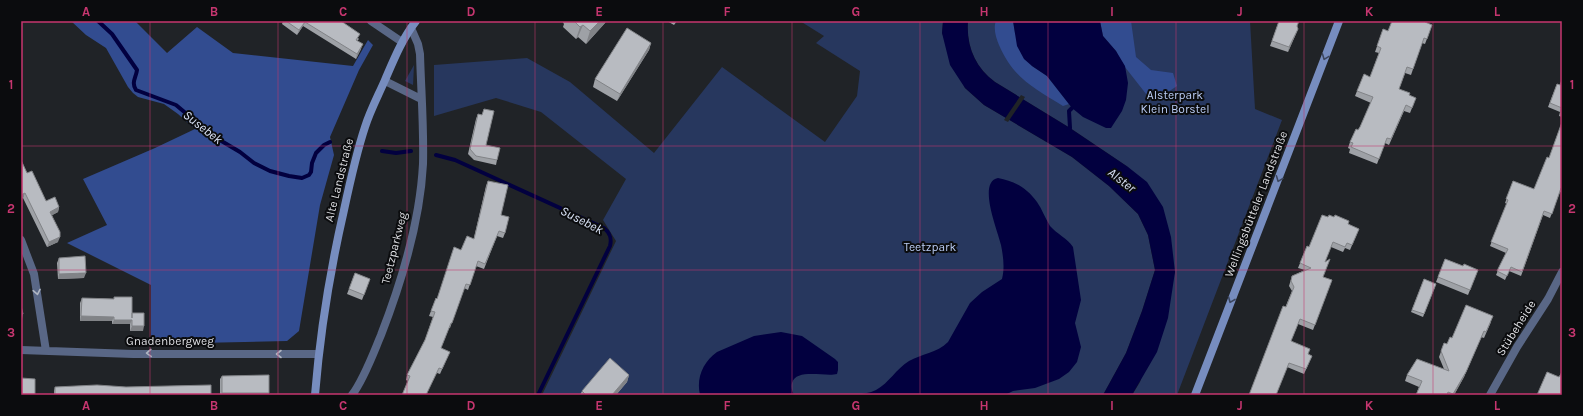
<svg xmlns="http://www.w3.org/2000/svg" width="1583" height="416" font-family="Karla,sans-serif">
	<rect width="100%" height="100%" fill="#202327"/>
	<path fill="#27375e" d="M800,21H943L942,33L965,88L984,105L1072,157L1109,186L1138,214L1148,235L1155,270L1142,311L1126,353L1103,395H542L616,241L603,220L626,179L541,112L496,98L434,116V65L527,58L570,82L654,153L722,67L825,142L857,96L860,71L816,43L824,36Z
		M968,21H1250L1255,109L1282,120L1177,395H1132L1140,382L1175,272L1128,167L1070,128L995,82C975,67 966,46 968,21Z
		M414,65L413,85L405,81Z"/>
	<path fill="#324c90" d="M71,21H135L167,53L197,27L233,53L353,66L368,40L373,45L359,70L330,137L334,155L320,205L299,331L287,341L151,344V285L67,243L107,225L83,179L155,148L195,129L178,114L164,104L138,97L133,93L128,87L106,48L86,35Z
		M996,21H1013L1015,33L1032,66L1047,76L1069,104L1063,106C1033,87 1014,79 999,45C996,38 993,28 996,21Z
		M1100,21H1131L1136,57L1151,70L1173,73L1177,86L1165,94L1150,99L1121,62L1116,51L1103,36Z"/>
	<path fill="#02003f" d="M943,21H968C966,46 975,67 995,82L1070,128L1128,167L1147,182L1163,207L1171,237L1175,272L1168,318L1157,352L1132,395H1103L1126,353L1142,311L1155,270L1148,235L1138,214L1109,186L1072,157L984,105L965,88L950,65L942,33Z
		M1013,21H1100L1103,36L1116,51L1125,66L1128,83L1126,100L1122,111L1111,128H1106L1083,117L1072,108L1047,76L1032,66L1024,59L1017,46Z
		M998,178C1014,181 1027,188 1037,202C1042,209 1045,218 1050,226C1057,234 1067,238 1073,247L1081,300L1075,323L1081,347L1077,362L1069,372L1059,379L1035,388L1013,391L1005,395H855C862,394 870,393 876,390C889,383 896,369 909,361C921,354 937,353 948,342L970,303L982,292L1002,279C1005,268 1003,255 1001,245C998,231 977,182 998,178Z
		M781,332L802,336L835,359L838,362V370L837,374C825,377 796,368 792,383C791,387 792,391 794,395H700C696,378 703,362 717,352L754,336Z"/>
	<path fill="#202327" d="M1021,95L1025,97L1008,122L1004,120Z"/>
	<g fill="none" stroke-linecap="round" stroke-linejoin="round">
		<path stroke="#02003f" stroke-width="4" d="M98,21L112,34L137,70C136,78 131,82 136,90L176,105L213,136L240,152L254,163L270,171L289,176L302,178L309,175L311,172L312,163L316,153L324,145L330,142
			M1068,132L1070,128L1069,111L1072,108
			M382,151L396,153L411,151
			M436,155L455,160L604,228C610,233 612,238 610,246L538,395"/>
		<path stroke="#596786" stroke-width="8" d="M371,21L402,42
			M385,81L421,99
			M21,240L34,274L46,351
			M21,350L133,354H318
			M352,395C364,379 373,354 381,335C402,281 420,222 423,164C424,127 421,90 420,54L418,44L411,28
			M1490,395L1517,347L1548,299L1562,272"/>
		<path stroke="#778dbf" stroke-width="8" d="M315,395C320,333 330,271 344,210C350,182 356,154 365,127C370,111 378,96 385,80C394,59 402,39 416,21
			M1195,395L1339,21"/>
	</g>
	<path fill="#9ea1a6" d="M283,21H341L359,39L357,41L361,49L356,59L303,26L297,35L282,24Z
		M562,21H606L605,23L586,44L578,37L576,39L563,27L564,24Z
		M667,21H677L674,25Z
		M1279,21L1297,27L1298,29L1288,52L1270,46Z
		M1425,22L1432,25L1425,44L1422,43L1411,75L1405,73L1399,89L1409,95L1414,103L1410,113L1404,111L1389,145L1385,143L1377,164L1349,153L1350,149L1348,148L1350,142L1360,127L1371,103L1355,96L1357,91L1370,77L1379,53L1375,52L1383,29L1388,31Z
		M651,43L649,50L617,101L593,87L595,79Z
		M1562,80V117L1559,116L1560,112L1548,107L1557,84L1560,85Z
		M484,109L486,145L497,160L496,165L474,160L468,154L476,119L478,114L482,115Z
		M1562,122V193L1560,192L1550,218L1543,215L1521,276L1509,271L1505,280L1496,275L1506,253L1490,246L1507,204L1505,203L1513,181L1534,189L1549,158Z
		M27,173L46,201L59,207L58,212L52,215L58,242L47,247L23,198Z
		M488,181L501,215L505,233L503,238L497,236L484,269L476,266L468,290L464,288L450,328H449L441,348L448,356L440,374L437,373L408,381L406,380L407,375L425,340L433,317L429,316L436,298L437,299L461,250L474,238L486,186Z
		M1348,224L1359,229L1350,250L1345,248L1343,252L1331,247L1325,261L1323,277L1332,280L1313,330L1298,324L1291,341L1308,355L1312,356L1304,374L1287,367L1276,395H1249L1292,291L1289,286L1292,276L1305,270L1298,268L1307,246L1309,247Z
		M59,258L84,278L58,279L57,263Z
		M1445,259L1463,266L1478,270L1468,295L1436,282Z
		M355,273L370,279L362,300L347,294Z
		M1424,279L1436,284L1423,317L1411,312Z
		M114,297L132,313L143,331H130V324H112V321H80V303L82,298L114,299Z
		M1491,322L1484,338L1481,337L1464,377L1454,395H1416L1419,387L1405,381L1407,375L1444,369L1439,357L1444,343L1447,344L1452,338Z
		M629,375L627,382L616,395H580L582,391Z
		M222,376L269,393L268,395H220V379Z
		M55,387L211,395H54V391Z"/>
	<path fill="#818387" d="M600,21H606L605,23L586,44L590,31Z
		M305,22L303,26L297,35L299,30Z
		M583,25L578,37L576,39L580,27Z
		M1298,29L1296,34L1288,52L1289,47Z
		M651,43L649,50L617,101L620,94Z
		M363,44L361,49L356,59L357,54Z
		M25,193L23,198L21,199V195Z
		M59,207L58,212L49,217L50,212Z
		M60,237L58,242L47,247L49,242Z
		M86,273L84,278L58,279L59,274Z
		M23,314L22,319L21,320V315Z
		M81,316L114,317L112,321H80Z
		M114,320H132L130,324H112Z
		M132,326H144L143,331H130Z
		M1484,331L1464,377L1454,395H1453Z
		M629,375L627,382L616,395H612Z
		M222,393H269L268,395H221Z"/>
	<path fill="#b8bbc1" stroke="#818387" d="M286,21H341L360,34L356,40L363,44L357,54L305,22L299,30Z
		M574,21H600L590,31L583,25L580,27Z
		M1279,21H1299L1297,26L1298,29L1289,47L1272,41Z
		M1392,21H1425V22L1432,25L1427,39L1424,38L1413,69L1407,67L1399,89L1410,93L1409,95L1416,98L1412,108L1406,105L1391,139L1387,138L1379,159L1351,147L1353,143L1350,142L1356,129L1358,130L1360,127L1373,97L1357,91L1364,74L1370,77L1381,48L1377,46L1383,29L1388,31Z
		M627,28L651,43L620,94L595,79Z
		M1562,80V113L1560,112L1562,108L1550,103L1557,84L1560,85Z
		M484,109L494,111L486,145L500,148L497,160L476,156L470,149L478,114L482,115Z
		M1562,122V188H1561L1552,214L1544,211L1522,272L1511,267L1507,276L1497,271L1508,249L1491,242L1508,200L1506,199L1513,181L1534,189L1547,157L1549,158Z
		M21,160L27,173L32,171L46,201L55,197L59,207L50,212L60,232V237L49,242L25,193L21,195Z
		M488,181L508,185L501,215L509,217L505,233L499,231L485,264L478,261L470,285L466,284L452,323H451L441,348L450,352L442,369L439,368L426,395H402L410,376L407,375L425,340L435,312L431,311L436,298L437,299L454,247L461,250L467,236L474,239Z
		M1322,215L1328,217L1329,215L1334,217L1335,215L1349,221L1348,224L1359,229L1352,245L1347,243L1345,247L1333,242L1325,262L1330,259L1323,277L1332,280L1315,325L1300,319L1291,341L1310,349L1308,354L1312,356L1306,369L1289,363L1276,395H1249L1283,306L1286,307L1294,287L1291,281L1292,276L1311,268L1300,263L1307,246L1309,247Z
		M85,256L86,273L59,274V258Z
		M1445,259L1463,266L1464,264L1478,270L1470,290L1438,277Z
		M355,273L370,279L364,295L349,289Z
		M1424,279L1436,284L1424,314L1412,310Z
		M114,297H132V318V313H144V326H132V320H114V317L81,316L82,298L114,299Z
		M1466,305L1493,316L1486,332L1484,331L1466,372L1453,394L1448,392L1447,395H1416L1422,381L1407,375L1417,359L1449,371L1441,351L1444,343L1447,344L1450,337L1452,338Z
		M21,306L23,314L21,315Z
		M610,358L629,375L612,395H586L582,391Z
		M1547,372L1559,377L1562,372V395H1537Z
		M269,375V393H222V376Z
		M21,378L35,379V395H21Z
		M97,385L126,387L211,385V395H55V387Z"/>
	<defs><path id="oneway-chevron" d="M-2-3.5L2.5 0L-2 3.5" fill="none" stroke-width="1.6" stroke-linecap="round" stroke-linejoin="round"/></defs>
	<g stroke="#3c465e">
		<use href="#oneway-chevron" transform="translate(1325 57) rotate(111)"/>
		<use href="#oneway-chevron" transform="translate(1279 179) rotate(111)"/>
		<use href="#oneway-chevron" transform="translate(1231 300) rotate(112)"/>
	</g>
	<g stroke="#afb5c2">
		<use href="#oneway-chevron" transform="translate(37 292) rotate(79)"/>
		<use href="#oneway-chevron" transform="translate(149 353) rotate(178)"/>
		<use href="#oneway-chevron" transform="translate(279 354) rotate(-180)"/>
	</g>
	<path fill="none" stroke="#c6366f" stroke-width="1" stroke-opacity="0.55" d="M150,21V395M278,21V395M407,21V395M535,21V395M663,21V395M792,21V395M920,21V395M1048,21V395M1176,21V395M1304,21V395M1433,21V395M21,146H1562M21,270H1562"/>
	<g text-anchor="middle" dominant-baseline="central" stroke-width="4" stroke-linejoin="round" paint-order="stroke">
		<g font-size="12" fill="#b9cbf3" stroke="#0b0c0e">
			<text x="1175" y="95">Alsterpark<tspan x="1175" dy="14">Klein Borstel</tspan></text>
			<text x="930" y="247">Teetzpark</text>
		</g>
		<g font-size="12" fill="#dedfe3" stroke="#0b0c0e">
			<text transform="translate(339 180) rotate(-76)">Alte Landstraße</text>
			<text transform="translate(1256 204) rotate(-69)">Wellingsbütteler Landstraße</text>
			<text transform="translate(394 248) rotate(-76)">Teetzparkweg</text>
			<text transform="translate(1516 328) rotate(-58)">Stübeheide</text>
			<text x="170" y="341">Gnadenbergweg</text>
		</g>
		<g font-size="13" font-style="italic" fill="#dae3f7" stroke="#0b0c0e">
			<text transform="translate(203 127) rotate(38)">Susebek</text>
			<text transform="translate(1122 180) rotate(38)">Alster</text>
			<text transform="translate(582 220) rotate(27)">Susebek</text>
		</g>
	</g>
	<rect width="1583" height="416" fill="none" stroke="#0b0c0e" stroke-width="44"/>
	<rect x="22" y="22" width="1539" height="372" fill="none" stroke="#c6366f" stroke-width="1.5"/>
	<g font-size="13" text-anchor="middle" font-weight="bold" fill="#c6366f">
		<text x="86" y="16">A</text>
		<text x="214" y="16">B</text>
		<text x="343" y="16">C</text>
		<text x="471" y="16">D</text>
		<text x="599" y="16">E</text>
		<text x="727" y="16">F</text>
		<text x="856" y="16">G</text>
		<text x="984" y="16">H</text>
		<text x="1112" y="16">I</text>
		<text x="1240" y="16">J</text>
		<text x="1369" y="16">K</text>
		<text x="1497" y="16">L</text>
		<text x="11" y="89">1</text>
		<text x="1572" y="89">1</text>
		<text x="11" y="213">2</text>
		<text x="1572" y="213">2</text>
		<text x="11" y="337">3</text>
		<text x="1572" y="337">3</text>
		<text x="86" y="410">A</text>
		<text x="214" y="410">B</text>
		<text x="343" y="410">C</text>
		<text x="471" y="410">D</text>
		<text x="599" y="410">E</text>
		<text x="727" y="410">F</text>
		<text x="856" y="410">G</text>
		<text x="984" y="410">H</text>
		<text x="1112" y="410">I</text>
		<text x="1240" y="410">J</text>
		<text x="1369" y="410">K</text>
		<text x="1497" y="410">L</text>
	</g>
</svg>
